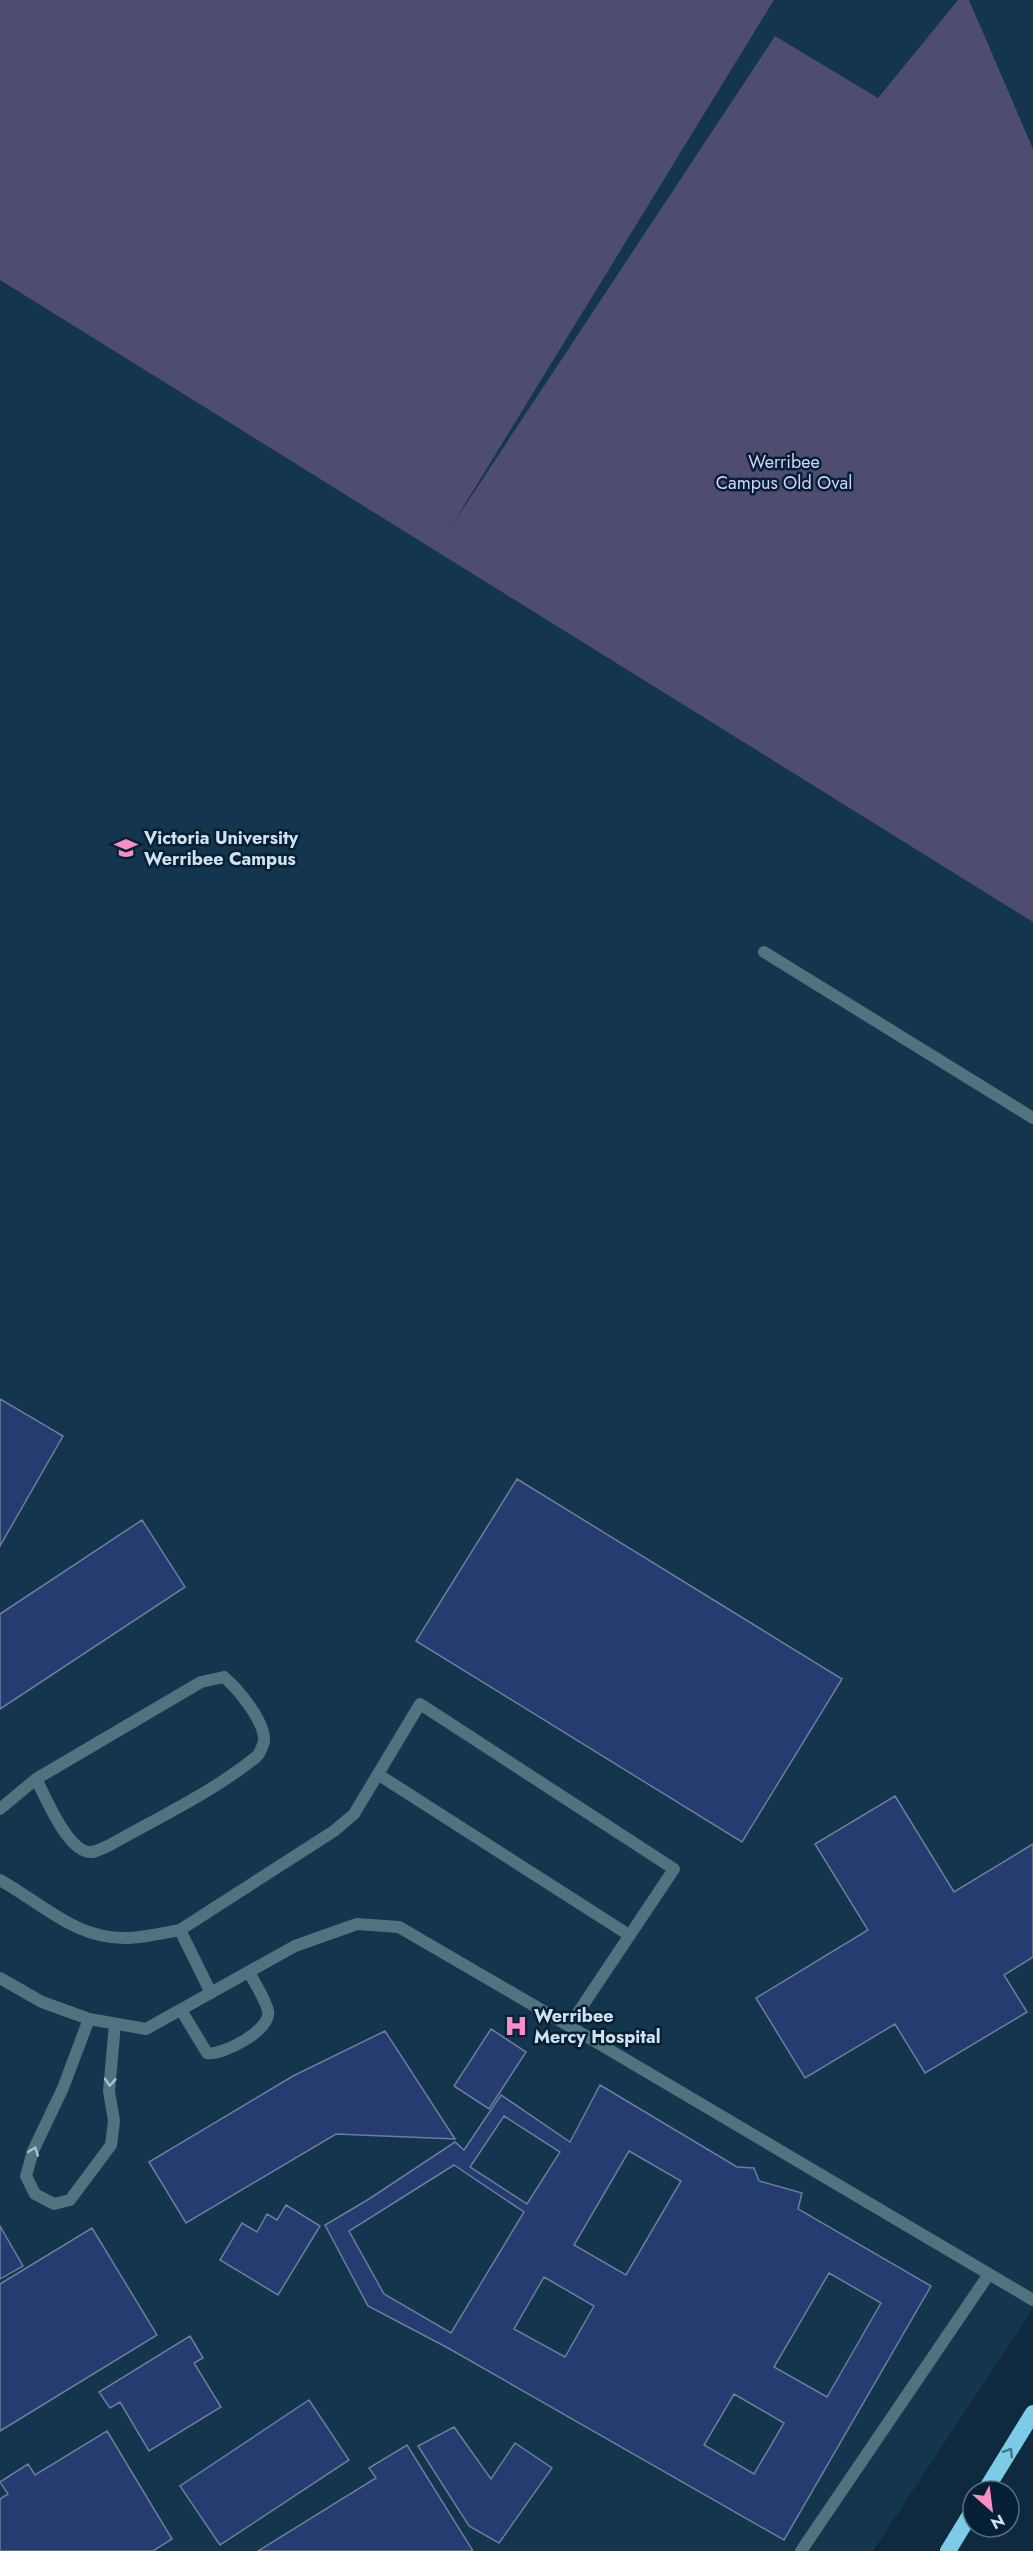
<svg xmlns="http://www.w3.org/2000/svg" width="1033" height="2551" font-family="Jost,sans-serif">
	<rect width="100%" height="100%" fill="#0f2a3e"/>
	<path fill="#13354d" d="M774,0H1033V2309L873,2551H0V280L437,549Z"/>
	<path fill="#4e4c70" d="M0,0H774L451,527L775,36L878,98L958,0H969L1033,149V922L0,280Z"/>
	<path fill="#253c71" stroke="#6e7d9b" stroke-width="1.5" fill-rule="evenodd" d="M0,1399L63,1436L0,1546Z
		M517,1479L842,1679L742,1842L416,1641Z
		M142,1520L185,1587L0,1709V1614Z
		M895,1796L954,1892L1033,1844V1957L1004,1975L1027,2012L925,2073L895,2024L805,2078L756,1998L868,1930L815,1844Z
		M491,2029L526,2052L489,2109L454,2086Z
		M385,2031L455,2139L336,2134L186,2223L149,2162L293,2076Z
		M600,2085L737,2167L754,2168L759,2181L802,2193L798,2209L931,2286L784,2540L448,2348L368,2306L325,2225L369,2199L455,2142L464,2150L501,2095L570,2142ZM504,2116L560,2152L527,2204L470,2167ZM629,2151L681,2181L626,2275L574,2245ZM454,2165L524,2212L451,2333L384,2294L349,2231ZM829,2273L881,2303L827,2397L774,2367ZM544,2277L594,2306L565,2357L514,2329ZM734,2394L784,2423L754,2474L704,2445Z
		M286,2205L320,2226L278,2295L220,2260L242,2223L257,2232L267,2214L277,2220Z
		M0,2226L23,2266L0,2279Z
		M92,2228L157,2335L0,2431V2284Z
		M190,2336L203,2358L194,2363L221,2407L149,2451L120,2402L110,2408L99,2392Z
		M309,2400L349,2460L220,2545L180,2486Z
		M454,2427L491,2479L515,2443L552,2468L499,2543L469,2526L418,2446Z
		M107,2431L172,2539L153,2551H0V2499L8,2494L0,2482L28,2464L35,2475Z
		M407,2445L473,2551H258L376,2478L369,2468Z"/>
	<g fill="none" stroke-linecap="round" stroke-linejoin="round">
		<path stroke="#51737f" stroke-width="12" d="M764,952L1033,1118
			M379,1775L629,1935
			M0,1809L36,1779L201,1682L224,1677C238,1689 265,1721 264,1741C263,1746 259,1755 256,1757C216,1790 156,1819 110,1845C105,1847 98,1851 92,1852C68,1854 46,1797 36,1779
			M0,1880C43,1904 76,1940 129,1938C146,1937 163,1933 180,1930L211,1993
			M0,1978L42,2002L89,2019L146,2029L295,1946L357,1924L399,1927L569,2026L674,1869L420,1704L354,1814L334,1831L180,1930
			M181,2010L207,2053C222,2056 272,2030 268,2011C265,1998 255,1984 249,1972
			M89,2019L63,2088L33,2151L26,2176L35,2194L54,2204L70,2200L111,2145L114,2121L109,2091L115,2024
			M569,2026L989,2274
			M801,2551L989,2274L1033,2300"/>
		<path stroke="#7ccce8" stroke-width="16" d="M985,2491L1033,2413
			M948,2551L973,2510"/>
	</g>
	<defs><path id="oneway-chevron" d="M-2-3.5L2.5 0L-2 3.5" fill="none" stroke-width="1.6" stroke-linecap="round" stroke-linejoin="round" transform="scale(1.5)"/></defs>
	<g stroke="#abc0cd">
		<use href="#oneway-chevron" transform="translate(110 2082) rotate(94)"/>
		<use href="#oneway-chevron" transform="translate(34 2151) rotate(-69)"/>
	</g>
	<use stroke="#40768e" href="#oneway-chevron" transform="translate(1009 2452) rotate(-58)"/>
	<defs>
		<g id="university-bare" transform="scale(1.8)"><path d="M0-5L7-2L0 1L-7-2ZM-4 1L0 2.5L4 1V4Q0 6-4 4Z" fill="#fb8fc5" stroke="#052034" stroke-width="2.5" paint-order="stroke"/></g>
		<g id="hospital-bare" transform="scale(1.8)"><path d="M-5-5h3v3.5h4V-5h3V5h-3V1.5h-4V5h-3Z" fill="#fb8fc5" stroke="#052034" stroke-width="2.5" paint-order="stroke"/></g>
	</defs>
	<g fill-rule="evenodd">
		<use href="#university-bare" x="126" y="848"/>
		<use href="#hospital-bare" x="516" y="2026"/>
	</g>
	<g text-anchor="middle" dominant-baseline="central" stroke-width="5" stroke-linejoin="round" paint-order="stroke">
		<g font-size="18" fill="#d3d2f7" stroke="#052034">
			<text x="784" y="462">Werribee<tspan x="784" dy="21">Campus Old Oval</tspan></text>
		</g>
		<g font-size="18" font-weight="bold" fill="#d1e1ee" stroke="#052034" text-anchor="start">
			<text x="144" y="838">Victoria University<tspan x="144" dy="21">Werribee Campus</tspan></text>
			<text x="534" y="2016">Werribee<tspan x="534" dy="21">Mercy Hospital</tspan></text>
		</g>
	</g>
	<g transform="translate(991 2509) rotate(152)"><circle r="28" fill="#052034" stroke="#576d7e" stroke-width="1.5"/>
	<path d="M0-4.5L10 22L0 15L-10 22Z" fill="#fb8fc5"/>
	<text y="-9" font-size="16" font-weight="bold" text-anchor="middle" fill="#d1e1ee">N</text>
	</g>
</svg>
